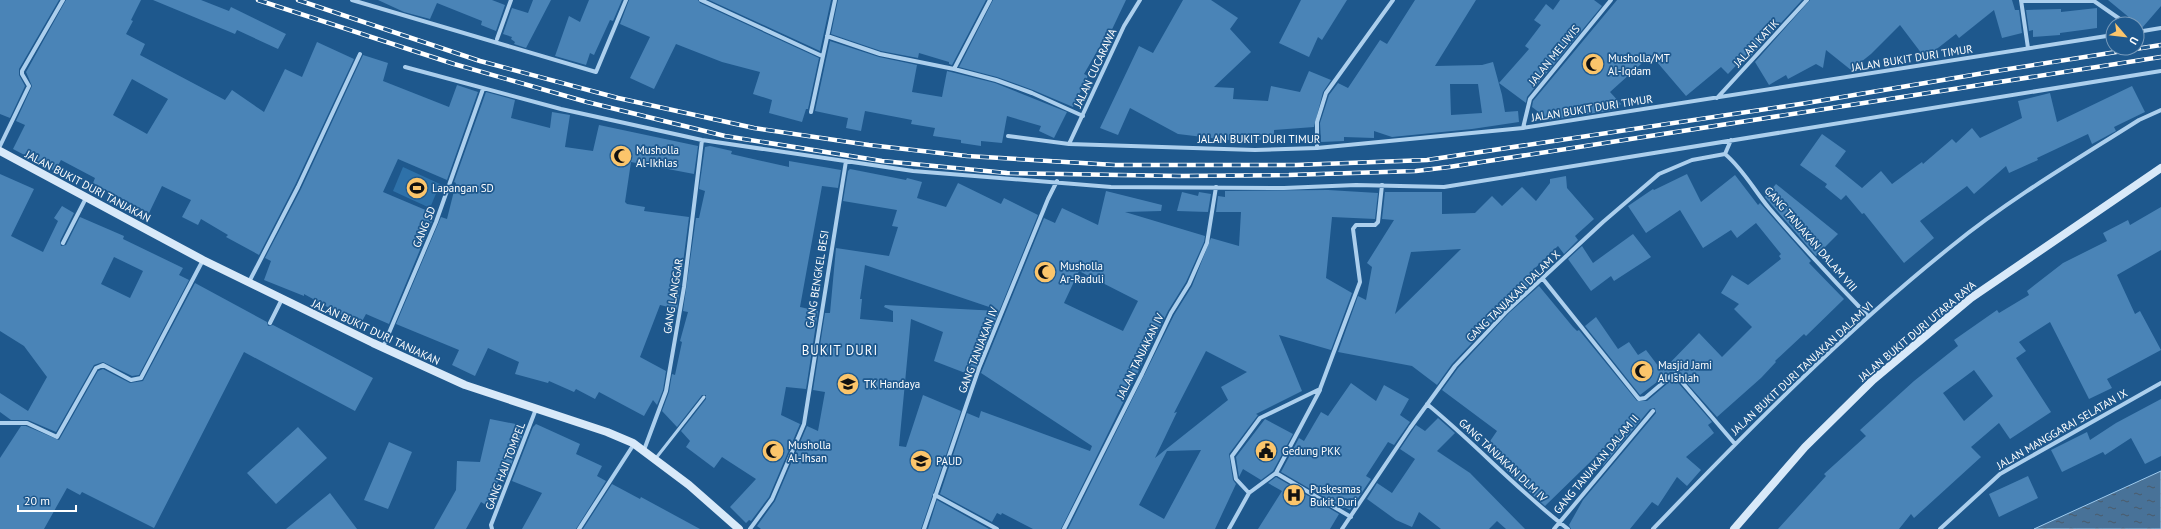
<svg xmlns="http://www.w3.org/2000/svg" width="2161" height="529" font-family="'PT Sans',sans-serif">
	<defs>
		<pattern id="water-ripples" width="26" height="14" patternUnits="userSpaceOnUse"><rect width="26" height="14" fill="#487298"/><path d="M2 4q2-2 4 0t4 0M15 11q2-2 4 0t4 0" fill="none" stroke="#4a5b6a"/></pattern>
	</defs>
	<rect width="100%" height="100%" fill="#1e588d"/>
	<path fill="#2e71a9" d="M403,167L440,184L430,208L393,191Z"/>
	<path fill="url(#water-ripples)" stroke="#9fcbee" d="M2161,471V529H2034Z"/>
	<path fill="#4a84b7" fill-rule="evenodd" d="M0,0H59L19,69V75L25,86L10,118L0,114Z
		M66,0H141L131,20L133,21L126,34L145,44L140,55L225,100L232,90L264,112L285,69L302,77L317,42L354,59L295,185L259,255L226,237L228,235L201,219L198,225L182,217L191,200L162,186L149,213L93,183L95,178L61,160L55,171L13,149L25,125L16,121L32,86L26,72ZM132,79L168,99L147,134L113,115Z
		M153,0H201L229,11L231,7L286,34L278,49L237,30L235,34Z
		M378,0H492L505,5L496,31L481,25L482,21L437,3L430,19L404,12Z
		M533,0H551L526,48L514,44L515,42L511,39L512,37L503,34L512,8L528,13Z
		M589,0H622L613,21L610,20L594,55L590,53L586,65L555,56L569,16L580,22Z
		M629,0H698L700,3L819,58L808,109H806L802,122L769,113L772,100L753,94L760,72L722,62L676,44L654,89L630,78L650,37L620,24Z
		M709,0H831L820,51Z
		M838,0H986L952,65L949,64V62L919,53L918,58L881,51L831,34Z
		M993,0H1126L1106,42L1103,41L1084,74L1088,76L1073,107L1033,90L997,77L959,67Z
		M1183,0H1211L1238,18L1230,29L1251,52L1214,87L1234,88L1233,99L1268,101L1271,86L1300,92L1309,71L1331,80L1323,92L1314,127L1274,130V141L1251,139V141H1236L1178,134L1130,108L1118,135L1100,128L1139,46L1153,53Z
		M1301,0H1347L1322,40L1318,37L1309,57L1279,43Z
		M1415,0H1476L1435,66L1482,65L1493,62L1502,95L1505,112L1518,111L1519,122L1472,129L1392,137L1374,131V138L1344,137V141L1321,142L1320,123L1329,95L1338,83L1348,88L1380,40L1387,44ZM1450,84H1478L1482,113L1451,115Z
		M1560,0H1594L1602,6L1527,97L1526,103L1499,83L1529,49L1525,46L1541,25L1534,20L1546,4L1553,10Z
		M1617,0H1802L1751,56L1749,52L1728,74L1721,67L1686,96L1651,55L1610,92L1621,104L1614,110L1549,120L1532,107L1533,101Z
		M1810,0H2012L2015,10H2019L2022,33L2002,38L1994,10L1959,38L1956,34L1925,58L1900,25L1871,54L1851,70L1826,50L1823,68L1816,64L1788,79L1786,75L1769,85L1755,62Z
		M2108,0H2161V6L2142,28Z
		M2097,8V28L2060,33V35L2033,37V30L2029,31L2026,10L2061,9V12Z
		M830,41L879,57L917,65L912,92L942,97L947,71L995,83L1067,112L1054,138L1039,131L1041,126L1007,116L1002,143L981,141V146L961,143V140L933,136L935,128L911,124L912,120L865,111L861,131L846,128L848,118L815,111Z
		M363,55L388,63L383,81L449,107L457,85L478,92L447,180L398,159L383,192L435,214L389,324L366,314L360,325L304,294V296L264,280L271,261L265,258L301,189Z
		M2132,86L2145,112L2114,127L2116,131L2092,144L2088,134L2037,158L2038,160L2009,173L2006,166L1974,194L1967,186L1920,221L1934,238L1904,263L1864,213L1862,214L1846,195L1841,200L1825,187L1827,184L1800,165L1822,134L1846,151L1835,166L1862,188L1881,171L1892,184L1922,162L1923,164L1952,139L1956,143L1972,128L1980,138L2022,118L2018,101L2050,93L2057,122Z
		M486,92L515,100L511,118L550,128L552,112L570,115L565,147L593,151L599,125L698,146L694,174L631,162L625,202L627,204L645,207L644,211L689,217L677,309L660,305L640,357L666,371L663,390L657,405L653,400L644,416L599,392L595,399L576,389L574,392L549,381L548,383L515,374L519,362L488,348L475,376L452,365L459,350L396,324L441,217L447,219L456,183L454,182Z
		M710,146L732,151L731,154L789,167V161L841,170L838,188L822,186L800,307L818,311L806,389L786,387L781,415L800,424L769,497L751,521L749,520L746,523L730,507L756,479L722,457L714,468L686,447L690,441L681,431L706,399V395H702L677,427L662,411L669,392L672,374L675,375L682,342L680,341L688,312L683,311L696,218H699L705,191L699,189L705,147Z
		M850,169L906,180L907,178L922,182L917,198L946,207L958,183L1001,204L1004,198L1038,215L973,376L934,361L943,332L911,319L899,446L906,447L923,395L961,411L921,529H761L757,526L775,501L807,426L818,431L825,392L813,390L825,313H830L836,248L889,256L898,227L892,226L897,210L843,201L848,171ZM865,265L998,310V311L885,305L884,307L893,311V322L860,319L862,299H860Z
		M0,174L34,189L11,236L43,252L58,221L54,218L62,206L74,213L60,241L61,246L66,245L80,217L124,236L123,239L183,268L179,275L189,280L139,375L132,376L103,362L94,365L56,432L28,420H11L0,412V393L28,411L47,377L24,346L0,331ZM114,257L143,271L130,298L101,284Z
		M1687,174L1701,202L1735,175L1758,205L1760,203L1811,261L1809,263L1844,299L1806,336L1804,334L1775,361L1776,362L1761,378L1717,417L1677,372H1670L1640,395L1585,326L1596,317L1618,349L1629,342L1638,355L1646,350L1662,371L1699,333L1722,357L1752,327L1734,309L1739,304L1721,293L1732,275L1748,285L1781,259L1779,256L1781,254L1756,223L1737,238L1731,230L1703,248L1680,210L1646,233L1628,206L1653,189L1654,190Z
		M1566,176L1567,188L1594,219L1575,236L1578,240L1564,254L1558,246L1530,273L1534,278V281L1504,309L1452,364L1437,385L1412,366L1338,352L1358,296L1366,300L1372,267L1367,263L1394,220L1382,219L1385,192H1442V214L1475,213L1492,196L1502,206L1522,187L1536,201L1550,183V179ZM1461,249L1395,314L1411,252Z
		M1776,184L1838,234L1816,256L1765,197Z
		M1328,190L1378,193L1375,219L1332,217L1326,278L1352,293L1331,350L1279,335L1302,391L1256,414L1258,415L1229,454L1233,480L1236,484L1215,529H1068L1174,315L1192,286L1211,238L1239,246L1241,212H1216L1218,196L1225,197V191ZM1206,351L1247,372L1221,387L1228,400L1155,458L1177,412L1174,413ZM1201,450L1164,519L1139,505L1167,451Z
		M1106,191L1162,205L1161,211L1125,212L1205,236L1204,242L1186,282L1168,311L1061,529H1033L1002,513L1001,515L997,513L992,522L940,494L967,413L979,418L981,411L1090,451L1092,446L981,373L1044,218L1055,223L1062,208L1098,225ZM1079,271L1138,301L1123,331L1064,303Z
		M1182,192L1198,196L1199,192L1211,194L1208,212L1177,211Z
		M2161,207V250L2117,275L2135,314L2140,311L2161,350L2107,379L2112,388L2089,399L2050,322L2019,342L2026,351L2016,358L2051,412L2010,439L1999,423L1971,447L1981,457L1914,518L1911,514L1899,529H1778L1826,476L1824,474L1866,436L1860,430L1914,381L1958,346L1954,340L1997,310L1999,313L2029,295L2027,291L2063,263L2107,241L2103,233L2128,220L2130,225ZM1974,370L1993,396L1964,421L1943,393Z
		M1633,234L1651,257L1614,281L1611,276L1591,291L1568,259L1582,246L1593,263Z
		M195,283L267,322L268,326L273,325L373,378L355,411L244,352L154,528L82,492L80,495L67,488L44,529H0V458L21,426H26L59,440L98,371L103,369L130,383L143,381Z
		M1539,286L1573,327L1577,331L1579,330L1637,401H1647L1674,378L1712,422L1708,425L1714,433L1686,457L1701,470L1687,486L1677,477L1658,506L1652,502L1630,529H1571L1569,525L1583,500L1656,413L1655,408L1650,409L1602,467L1621,432L1545,506L1511,475L1486,447L1497,431L1442,390L1458,368L1509,313Z
		M1351,383L1376,401L1384,385L1409,399L1400,415L1410,422L1394,445L1388,442L1366,476L1371,479L1350,510L1344,507L1343,508L1281,472L1299,438L1304,441L1321,412L1328,416Z
		M2161,399V456L2145,464L2131,438L2105,455L2103,452L2062,472L2051,450L2087,432L2090,440L2116,423Z
		M1438,418L1455,433L1437,451L1470,473L1525,529H1506L1497,521L1489,529H1441L1419,512L1412,527L1396,520L1367,499L1377,483L1392,493L1415,459L1400,449L1416,425L1425,431Z
		M490,419L526,426L506,478L501,476L486,505L481,502L466,529H434L456,490L457,461L480,462Z
		M1265,419L1293,434L1273,471L1261,480L1243,469L1239,477L1236,457Z
		M536,424L580,444L576,454L602,466L597,476L606,481L576,529H522L542,493L512,481L533,427Z
		M298,427L327,458L276,504L247,473Z
		M389,442L412,452L388,509L364,500Z
		M2028,476L2038,498L1999,517L1989,494Z
		M1276,477L1339,514L1330,529H1258L1282,491L1268,483Z
		M612,484L640,499L641,497L700,529H583Z
		M330,493L357,529H286Z
		M937,500L989,529H928Z"/>
	<g fill="none" stroke-linecap="round" stroke-linejoin="round">
		<path stroke="#accfed" stroke-width="3" d="M656,458L704,397"/>
		<path stroke="#accfed" stroke-width="4" d="M352,0L596,72L626,0
			M701,0L822,56
			M2021,0L2028,48
			M2021,1H2094L2127,24
			M2137,32L2161,28
			M827,36L880,54L954,69L996,80L1032,93L1083,116
			M497,39L511,0
			M405,67L561,109L702,140L913,171L1111,187L1284,188L1356,185L1444,187L2161,71
			M954,69L990,0
			M1717,98L1807,0
			M811,112L835,0
			M1523,128L1530,99L1611,0
			M1008,136L1069,144L1255,150L1317,148L1523,128L2113,35
			M1069,144L1124,26L1140,0
			M0,146L29,86L22,74V71L63,0
			M1317,148V122L1326,93L1393,0
			M1725,154C1743,169 1754,190 1769,208C1801,245 1834,281 1868,316
			M63,243L86,198
			M1543,279L1639,399L1645,398L1672,375H1676L1735,444
			M249,282L298,187L360,54
			M270,323L282,299
			M383,347L436,222L483,89
			M1427,404C1476,444 1518,491 1568,529
			M0,423H27L57,437L96,368L103,365L131,380L141,378L203,260
			M644,450L666,391L684,287L702,140
			M1276,473L1351,517
			M1249,493L1276,473L1320,390
			M935,495L997,529
			M492,529L491,525L536,409
			M579,529L634,444
			M750,529L772,499L804,424L846,161
			M924,529L979,368L1048,199L1057,181
			M1064,529L1142,374L1171,313L1189,284L1207,243L1216,187
			M1229,529L1249,493L1236,479L1232,456L1260,418L1320,389L1360,282L1353,229L1356,225H1375L1378,222L1382,185
			M1342,529L1410,428L1455,366L1507,311L1603,222L1659,174L1692,160L1725,154L1731,140
			M1554,529L1653,411
			M1653,529C1748,430 1845,331 1953,245C2011,198 2076,160 2139,120L2161,110
			M1940,529L2000,474L2161,383"/>
		<path stroke="#d8e9f9" stroke-width="8" d="M0,151L203,260L373,343L465,385L607,432L633,443L689,485L739,529
			M1734,529L1805,447L1873,380L1971,298L2161,168"/>
		<g stroke="#fff" stroke-width="4.5">
			<path id="rail" d="M258,0L454,64L587,102L725,136L882,161L1007,173L1179,176L1289,175L1416,171L1449,167L2161,57
				M298,0L480,61L618,98L754,128L869,145L967,156L1115,165H1296L1427,160L1807,103L1996,71L2161,45"/>
		</g>
		<use href="#rail" stroke="#1e588d" stroke-width="3" stroke-dasharray="9" stroke-linecap="butt"/>
	</g>
	<defs>
		<g id="mosque-disc" transform="scale(1.15)"><circle r="9.5" fill="#fbc56b" stroke="#1e588d"/><path d="M3.5-4.9A6 6 0 1 0 3.5 4.9A5 5 0 1 1 3.5-4.9Z" fill="#111"/></g>
		<g id="stadium-disc" transform="scale(1.15)"><circle r="9.5" fill="#fbc56b" stroke="#1e588d"/><path d="M0-5a6.5 5 0 1 0 0 10a6.5 5 0 1 0 0-10ZM-3.5-1.8h7v3.6h-7Z" fill="#111"/></g>
		<g id="school-disc" transform="scale(1.15)"><circle r="9.5" fill="#fbc56b" stroke="#1e588d"/><path d="M0-5L7-2L0 1L-7-2ZM-4 1L0 2.5L4 1V4Q0 6-4 4Z" fill="#111"/></g>
		<g id="civic-disc" transform="scale(1.15)"><circle r="9.5" fill="#fbc56b" stroke="#1e588d"/><path d="M-.6-6.5H3V-4.5H.6V-3L4-1V1h2V6H-6V1h2V-1L-.6-3ZM-1.2 2.5V6h2.4V2.5Z" fill="#111"/></g>
		<g id="hospital-disc" transform="scale(1.15)"><circle r="9.5" fill="#fbc56b" stroke="#1e588d"/><path d="M-5-5h3v3.5h4V-5h3V5h-3V1.5h-4V5h-3Z" fill="#111"/></g>
	</defs>
	<g fill-rule="evenodd">
		<use href="#mosque-disc" x="1593" y="64"/>
		<use href="#mosque-disc" x="621" y="156"/>
		<use href="#stadium-disc" x="417" y="188"/>
		<use href="#mosque-disc" x="1045" y="272"/>
		<use href="#mosque-disc" x="1642" y="371"/>
		<use href="#school-disc" x="848" y="384"/>
		<use href="#mosque-disc" x="773" y="451"/>
		<use href="#civic-disc" x="1266" y="451"/>
		<use href="#school-disc" x="921" y="461"/>
		<use href="#hospital-disc" x="1294" y="495"/>
	</g>
	<g text-anchor="middle" dominant-baseline="central" stroke-width="3.5" stroke-linejoin="round" paint-order="stroke">
		<g font-size="11" fill="#fff" stroke="#1e588d">
			<text transform="translate(1756 43) rotate(-47)">JALAN KATIK</text>
			<text transform="translate(1554 55) rotate(-51)">JALAN MELIWIS</text>
			<text transform="translate(1912 58) rotate(-9)">JALAN BUKIT DURI TIMUR</text>
			<text transform="translate(1095 68) rotate(-65)">JALAN CUCARAWA</text>
			<text transform="translate(1592 108) rotate(-9)">JALAN BUKIT DURI TIMUR</text>
			<text x="1259" y="139">JALAN BUKIT DURI TIMUR</text>
			<text transform="translate(88 186) rotate(28)">JALAN BUKIT DURI TANJAKAN</text>
			<text transform="translate(424 227) rotate(-68)">GANG SD</text>
			<text transform="translate(1811 239) rotate(49)">GANG TANJAKAN DALAM VIII</text>
			<text transform="translate(817 279) rotate(-81)">GANG BENGKEL BESI</text>
			<text transform="translate(673 296) rotate(-81)">GANG LANGGAR</text>
			<text transform="translate(1513 296) rotate(-44)">GANG TANJAKAN DALAM X</text>
			<text transform="translate(1917 331) rotate(-40)">JALAN BUKIT DURI UTARA RAYA</text>
			<text transform="translate(376 332) rotate(25)">JALAN BUKIT DURI TANJAKAN</text>
			<text transform="translate(978 350) rotate(-69)">GANG TANJAKAN IV</text>
			<text transform="translate(1140 356) rotate(-64)">JALAN TANJAKAN IV</text>
			<text transform="translate(1802 368) rotate(-43)">JALAN BUKIT DURI TANJAKAN DALAM VI</text>
			<text transform="translate(2062 429) rotate(-30)">JALAN MANGGARAI SELATAN IX</text>
			<text transform="translate(1503 460) rotate(43)">GANG TANJAKAN DLM IV</text>
			<text transform="translate(1596 464) rotate(-50)">GANG TANJAKAN DALAM II</text>
			<text transform="translate(505 466) rotate(-69)">GANG HAJI TOMPEL</text>
		</g>
		<g font-size="11" fill="#fff" stroke="#1e588d" text-anchor="start">
			<text x="1608" y="58">Musholla/MT<tspan x="1608" dy="13">Al-Iqdam</tspan></text>
			<text x="636" y="150">Musholla<tspan x="636" dy="13">Al-Ikhlas</tspan></text>
			<text x="432" y="188">Lapangan SD</text>
			<text x="1060" y="266">Musholla<tspan x="1060" dy="13">Ar-Raduli</tspan></text>
			<text x="1658" y="365">Masjid Jami<tspan x="1658" dy="13">Al Ishlah</tspan></text>
			<text x="864" y="384">TK Handaya</text>
			<text x="788" y="445">Musholla<tspan x="788" dy="13">Al-Ihsan</tspan></text>
			<text x="1282" y="451">Gedung PKK</text>
			<text x="936" y="461">PAUD</text>
			<text x="1310" y="489">Puskesmas<tspan x="1310" dy="13">Bukit Duri</tspan></text>
		</g>
		<g font-size="13" letter-spacing="1" fill="#fff" stroke="#1e588d">
			<text x="840" y="350">BUKIT DURI</text>
		</g>
	</g>
	<g transform="translate(2125 36) rotate(118)"><circle r="19" fill="#1e588d" stroke="#789bbb"/>
	<path d="M0-3L7 15L0 10L-7 15Z" fill="#fbc56b"/>
	<text y="-6" font-size="11" font-weight="bold" text-anchor="middle" fill="#ffffff">U</text>
	</g>
	<path d="M18 505v6h58v-6" fill="none" stroke="#ffffff" stroke-width="2"/>
	<text x="24" y="505" font-size="12" fill="#ffffff" stroke="#1e588d" stroke-width="3" paint-order="stroke">20 m</text>
</svg>
